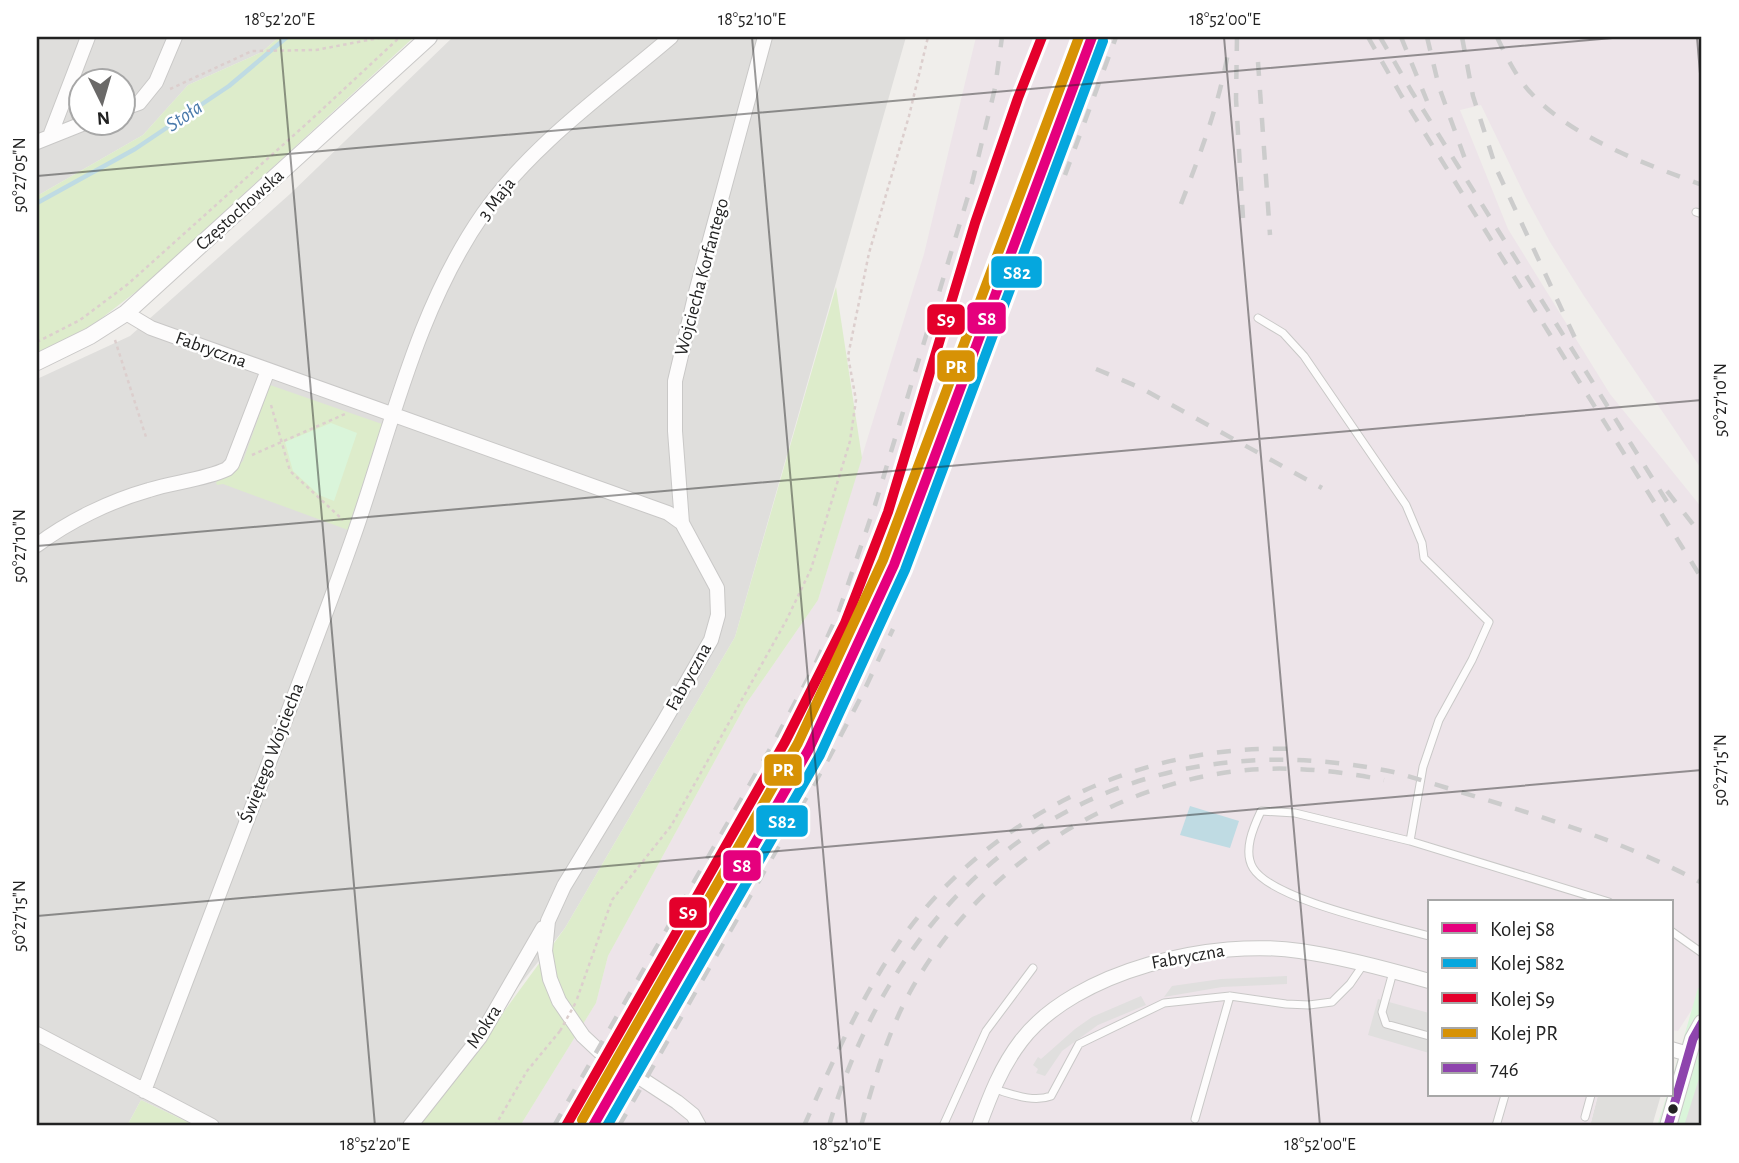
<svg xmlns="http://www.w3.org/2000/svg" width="1739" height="1163" font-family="'Alegreya Sans',sans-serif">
	<rect width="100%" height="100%" fill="#f0eeeb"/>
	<path fill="#dfdedc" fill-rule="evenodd" d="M37,37H279L262,52L188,85L143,135L37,196ZM80,80H122V122H80Z
		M453,37H906L735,637L565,928L407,1126H196L141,1100L127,1126H37V379L130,336L290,194Z
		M1598,1095H1661L1652,1126H1590Z"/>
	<path fill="#ede4e9" d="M976,37H1702V470L1584,296L1550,242L1526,198L1481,105L1460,110L1508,229L1610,394L1702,508V994L1678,1031L1671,1030V902H1429V1095H1598L1590,1126H520L596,1003L608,956L746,704L818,600L924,254Z"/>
	<path fill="#ddeccb" d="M279,37H414L146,284L94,324L37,354V196L143,135L188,85L262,52Z
		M836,287L862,458L818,600L746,704L608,956L596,1003L520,1126H417L457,1076L565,928L735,637Z
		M270,385L382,424L348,530L223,484L217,485L216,482L227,477L243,461Z
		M141,1100L196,1126H127Z"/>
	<path fill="#daf5da" d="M331,423L357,433L334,501L319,495L293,471L285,442Z
		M1698,988H1702V1126H1657L1667,1095H1671V1082Z"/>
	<path fill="#e0dfde" d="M1287,976V984L1222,987L1164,997L1172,986L1221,979Z
		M1141,996L1146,1005L1098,1025L1062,1051L1045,1076L1036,1073L1038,1069L1033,1065L1038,1057L1041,1059L1075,1029L1092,1017Z
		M1378,999L1429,1013V1053L1368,1035Z
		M1702,1069L1700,1126H1684Z"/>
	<path fill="#bfdbe3" d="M1190,806L1239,821L1230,848L1180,835Z"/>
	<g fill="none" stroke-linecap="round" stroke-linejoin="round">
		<path stroke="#bfdbe3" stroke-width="4.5" d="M37,203L135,149L229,86L287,37"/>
		<g stroke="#c9c8c7" stroke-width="9">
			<path id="service" d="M1696,212L1702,214
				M1258,318L1283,333L1304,356L1406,505L1422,543L1424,558L1489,622L1472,660L1439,720L1423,767L1410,841
				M1671,931L1702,953
				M1429,936C1391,925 1272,900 1253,868C1243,851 1253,828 1261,811L1295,813L1410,841L1609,902
				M1393,972L1382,1012L1386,1024L1429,1036
				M994,1089C1012,1094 1033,1103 1051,1096L1079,1044L1164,1003L1230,996L1286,1004L1309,1005L1332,1002L1350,984L1363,965
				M1585,1117L1591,1095
				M1195,1119L1230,996
				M943,1126L986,1031L1033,968
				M1496,1126L1505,1095"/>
		</g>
		<g stroke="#c9c8c7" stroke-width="16">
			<path id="minor" d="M122,109L139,103L156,82L175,37
				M50,136L88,37
				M37,142L87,122
				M126,313L151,328L668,513L682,523L717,588L718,615L711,640L662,725L564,886L548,921L545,951L550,979L559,1001L583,1036L599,1051L677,1102L693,1115L699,1126
				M682,523L675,431V381L697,288L765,37
				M37,545C69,521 110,501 149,490C174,482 203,480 227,469L232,464L268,370
				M37,1034L212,1126
				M1671,1049L1688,1054
				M144,1091C188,976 231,861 275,747C302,675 330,604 355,532C392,425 417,309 483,214C532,144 607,92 671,37
				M410,1126L480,1037L543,928
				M979,1126C990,1096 1001,1067 1021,1041C1075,970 1215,938 1300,951C1343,957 1387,969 1429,981"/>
		</g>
		<g stroke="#c9c8c7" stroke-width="18">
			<path id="tertiary" d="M37,362L90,336L126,313L429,37
				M1668,1126L1693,1039L1702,1023"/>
		</g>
		<path stroke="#dccecd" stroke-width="2.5" stroke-dasharray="3.5 3.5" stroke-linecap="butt" d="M170,89L252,51L316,50L384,37
			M115,340L146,437
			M37,342L80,320L128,284L314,117L400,37
			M271,405L290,471L343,520
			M252,455L345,414
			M577,999L612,900L671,826L786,621L811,569L850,441L856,400L848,356L869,253L909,116L928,37
			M495,1126L527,1071L560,1031"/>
		<use href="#service" stroke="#fdfcfc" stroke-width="7"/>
		<use href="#minor" stroke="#fdfcfc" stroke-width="14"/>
		<use href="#tertiary" stroke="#fdfcfc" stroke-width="16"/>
		<path stroke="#ccc" stroke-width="4.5" stroke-dasharray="14 14" stroke-linecap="butt" d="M1237,37L1236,99L1243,218
			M1368,37L1401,95L1702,579
			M1380,37L1412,92L1669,505
			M1401,37L1427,101
			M1427,37L1439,87L1469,170
			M1462,37L1473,96L1496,168L1575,338
			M1497,37C1506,56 1516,77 1531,93C1572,138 1646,164 1702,185
			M1258,62L1270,235
			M1065,175L1116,37
			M1181,204C1201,152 1220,102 1229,47
			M1096,369L1141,388L1322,488
			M1667,491L1702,536
			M554,1126L774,742L814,667L839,611L875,505L972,183L995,88L1002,37
			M606,1126L819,753L881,631L907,568L1105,37
			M619,1126L829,758L862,695L893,629
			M804,1126C833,1061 861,996 902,938C990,815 1143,743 1293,749
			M829,1126C906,861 1123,713 1398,773C1501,805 1607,832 1702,883
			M861,1126C874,1081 887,1034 910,992C977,870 1107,783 1247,770C1292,766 1339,771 1384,780"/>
		<path stroke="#dccecd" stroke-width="2.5" stroke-dasharray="3.5 3.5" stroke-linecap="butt" d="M560,1031L576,1002"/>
		<g stroke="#fff" stroke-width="14">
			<path id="bus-1" d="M1668,1126L1693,1039L1702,1023"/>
		</g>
		<use href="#bus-1" stroke="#8e44ad" stroke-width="9"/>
		<g stroke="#fff" stroke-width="16">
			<path id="rail-1" d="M593,1126L809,749L894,565L1092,37"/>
		</g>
		<g stroke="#fff" stroke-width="16">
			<path id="rail-2" d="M607,1126L820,755L905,570L1103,41"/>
		</g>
		<g stroke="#fff" stroke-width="16">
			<path id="rail-3" d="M566,1126L785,742L845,623L888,512L975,223L1018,98L1042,37"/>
		</g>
		<g stroke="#fff" stroke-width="16">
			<path id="rail-4" d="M582,1120L798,743L883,560L1079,37"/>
		</g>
		<use href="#rail-1" stroke="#e5007d" stroke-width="10"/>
		<use href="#rail-2" stroke="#05a7de" stroke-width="10"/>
		<use href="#rail-3" stroke="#e4002b" stroke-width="10"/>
		<use href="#rail-4" stroke="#d79205" stroke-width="10"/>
	</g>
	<path fill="none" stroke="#222" stroke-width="2" stroke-opacity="0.45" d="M280,37L375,1126M752,37L847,1126M1224,37L1320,1126M1697,37L1702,98M37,176L1624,37M37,546L1702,400M37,916L1702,770"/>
	<circle fill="#222" stroke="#fff" stroke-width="2.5" cx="1673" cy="1109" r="6"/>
	<g text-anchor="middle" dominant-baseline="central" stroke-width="5" stroke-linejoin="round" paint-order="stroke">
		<g font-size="19" fill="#222" stroke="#fff">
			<text transform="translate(497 199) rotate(-52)">3 Maja</text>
			<text transform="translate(240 210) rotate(-42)">Częstochowska</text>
			<text transform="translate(702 277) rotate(-75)">Wojciecha Korfantego</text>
			<text transform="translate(211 350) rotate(20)">Fabryczna</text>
			<text transform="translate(689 677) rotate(-61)">Fabryczna</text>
			<text transform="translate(272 753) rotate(-69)">Świętego Wojciecha</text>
			<text transform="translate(1188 957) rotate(-10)">Fabryczna</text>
			<text transform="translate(484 1027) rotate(-57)">Mokra</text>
		</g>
		<g font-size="21" font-style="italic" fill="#4a7aab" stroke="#fff">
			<text transform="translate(184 116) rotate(-34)">Stoła</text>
		</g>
	</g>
	<g stroke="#fff" stroke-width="2.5">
		<rect x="990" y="255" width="53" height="34" rx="7" fill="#05a7de"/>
		<rect x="966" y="301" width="41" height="34" rx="7" fill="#e5007d"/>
		<rect x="926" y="303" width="40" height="33" rx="7" fill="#e4002b"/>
		<rect x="936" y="349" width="40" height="34" rx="7" fill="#d79205"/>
		<rect x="763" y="753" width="40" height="34" rx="7" fill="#d79205"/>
		<rect x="755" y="804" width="54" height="34" rx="7" fill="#05a7de"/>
		<rect x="722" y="849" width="40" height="33" rx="7" fill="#e5007d"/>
		<rect x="668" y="896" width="40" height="33" rx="7" fill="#e4002b"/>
	</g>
	<g font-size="19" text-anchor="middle" font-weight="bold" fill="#fff">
		<text x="1017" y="279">S82</text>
		<text x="987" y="325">S8</text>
		<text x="946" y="326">S9</text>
		<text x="956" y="373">PR</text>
		<text x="783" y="776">PR</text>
		<text x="782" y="828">S82</text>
		<text x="742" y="872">S8</text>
		<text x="688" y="919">S9</text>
	</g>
	<rect width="1739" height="1163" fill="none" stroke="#ffffff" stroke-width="77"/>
	<rect x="1428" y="900" width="245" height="196" fill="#ffffff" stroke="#a7a7a7" stroke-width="2"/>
	<rect x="1442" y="923" width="35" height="10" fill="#e5007d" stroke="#a7a7a7" stroke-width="2"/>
	<text x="1490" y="936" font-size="21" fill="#222222">Kolej S8</text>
	<rect x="1442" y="958" width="35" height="10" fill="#05a7de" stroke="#a7a7a7" stroke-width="2"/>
	<text x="1490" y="970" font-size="21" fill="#222222">Kolej S82</text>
	<rect x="1442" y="993" width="35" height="10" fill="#e4002b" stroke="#a7a7a7" stroke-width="2"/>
	<text x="1490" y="1006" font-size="21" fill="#222222">Kolej S9</text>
	<rect x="1442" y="1028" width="35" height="10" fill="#d79205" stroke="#a7a7a7" stroke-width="2"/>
	<text x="1490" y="1040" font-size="21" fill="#222222">Kolej PR</text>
	<rect x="1442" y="1063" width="35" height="10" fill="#8e44ad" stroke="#a7a7a7" stroke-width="2"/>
	<text x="1490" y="1076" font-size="21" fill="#222222">746</text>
	<g transform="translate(102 102) rotate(175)"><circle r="33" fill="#ffffff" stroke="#a7a7a7" stroke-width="2"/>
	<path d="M0-5L12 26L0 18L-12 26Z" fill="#6a6968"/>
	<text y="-10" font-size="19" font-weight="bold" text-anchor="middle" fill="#222222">N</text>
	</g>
	<rect x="38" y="38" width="1662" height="1086" fill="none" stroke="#222" stroke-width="2.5"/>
	<g font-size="18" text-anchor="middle" fill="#222">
		<text x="280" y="25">18°52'20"E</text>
		<text x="752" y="25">18°52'10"E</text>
		<text x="1225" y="25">18°52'00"E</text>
		<text transform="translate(19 175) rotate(-90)" y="6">50°27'05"N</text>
		<text transform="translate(1720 400) rotate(-90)" y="6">50°27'10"N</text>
		<text transform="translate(19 546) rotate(-90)" y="6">50°27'10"N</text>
		<text transform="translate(1720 770) rotate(-90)" y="6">50°27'15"N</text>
		<text transform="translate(19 916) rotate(-90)" y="6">50°27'15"N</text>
		<text x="375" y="1150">18°52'20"E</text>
		<text x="847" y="1150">18°52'10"E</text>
		<text x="1320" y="1150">18°52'00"E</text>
	</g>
</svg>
